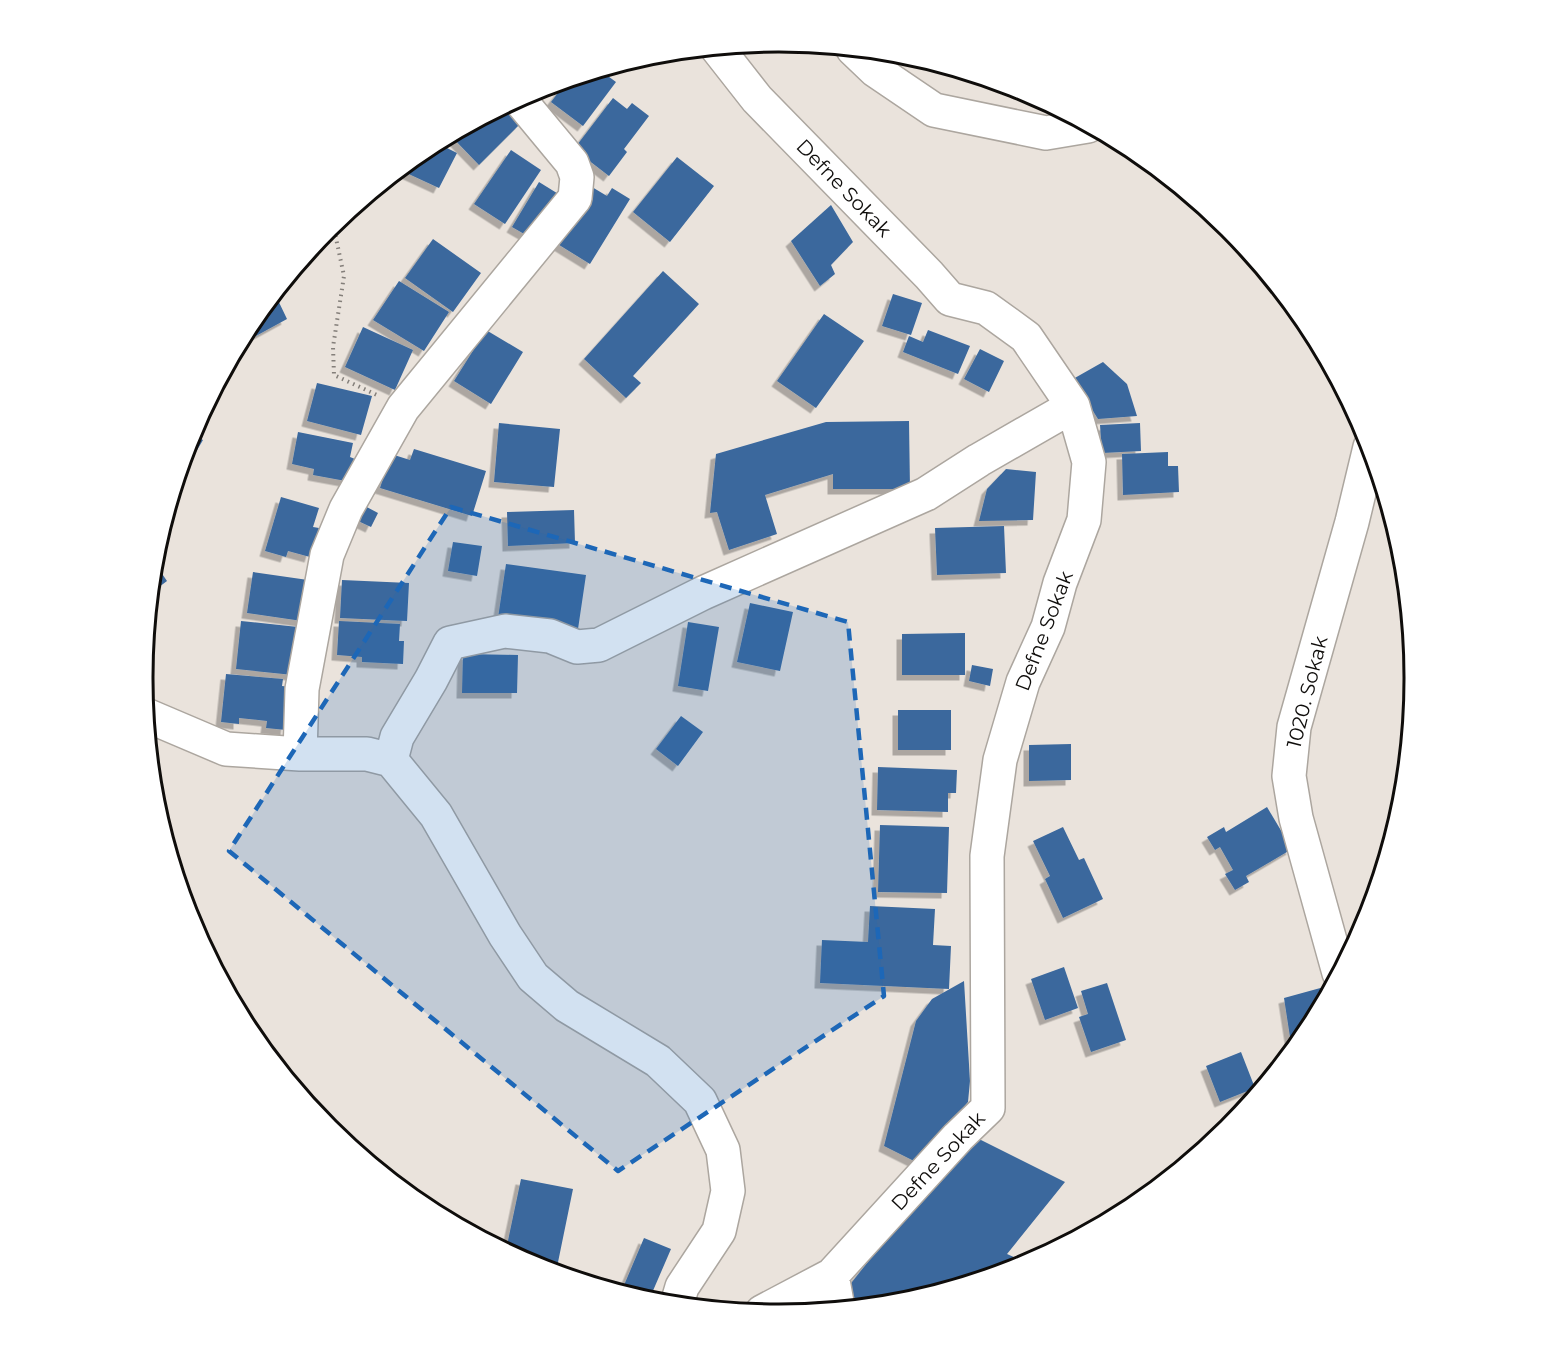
<svg xmlns="http://www.w3.org/2000/svg" width="1557" height="1356" font-family="Montserrat,sans-serif">
	<defs>
		<filter id="shadow"><feDropShadow dx="-5.5" dy="5.5" stdDeviation="0" flood-color="#0004"/></filter>
	</defs>
	<rect width="100%" height="100%" fill="#eae3dc"/>
	<path fill="#3b689d" filter="url(#shadow)" d="M601,71L616,82L583,126L551,102L567,81Z
		M613,98L627,109L632,103L649,116L624,149L627,152L609,176L574,149Z
		M505,107L521,123L479,165L451,136Z
		M437,143L457,153L439,188L400,170L425,149Z
		M511,150L541,170L505,224L474,204Z
		M677,157L714,186L670,242L633,212Z
		M539,182L560,195L533,239L512,227Z
		M592,187L607,196L612,188L630,199L590,264L556,243Z
		M831,205L853,242L831,265L835,274L820,286L791,241Z
		M433,239L481,273L453,312L405,278Z
		M663,271L699,304L633,376L641,383L626,398L584,359Z
		M399,281L449,312L424,351L373,320Z
		M275,294L287,319L239,345L250,324Z
		M893,294L922,303L911,335L882,326Z
		M824,314L864,341L816,408L777,381Z
		M363,327L413,350L395,390L345,367Z
		M486,330L523,352L491,404L454,381Z
		M928,330L970,346L958,374L903,352L909,336L923,342Z
		M980,349L1004,361L989,392L964,379Z
		M1103,362L1127,384L1137,416L1098,419L1073,379Z
		M317,383L372,396L361,435L307,421Z
		M909,421L910,489H833V474L765,495L777,534L729,550L717,512L710,513L716,454L826,422Z
		M499,423L560,429L554,487L494,482Z
		M1140,423L1141,451L1102,453L1100,425Z
		M298,432L353,443L350,457L355,459L351,482L313,475L314,469L292,464Z
		M191,434L203,440L176,486V485Z
		M414,449L486,471L472,516L380,488L391,454L410,460Z
		M1168,452V466H1178L1179,492L1123,495L1122,454Z
		M1006,469L1036,472L1033,520L979,521L987,489Z
		M281,497L319,508L313,527L319,528L310,557L288,551L286,557L265,551Z
		M363,505L378,513L371,527L356,520Z
		M574,510L575,543L508,546L507,512Z
		M1004,526L1006,573L937,575L935,528Z
		M453,542L482,546L477,576L448,571Z
		M154,562L167,581L151,593Z
		M506,564L586,575L578,629L498,618Z
		M253,572L308,580L302,621L247,613Z
		M342,580L409,583L407,621L340,618Z
		M750,603L793,612L780,671L737,662Z
		M241,621L298,627L293,675L236,669Z
		M339,621L400,624L399,641H404L403,664L362,662V657L337,655Z
		M688,622L719,627L708,691L678,686Z
		M965,633V675H902V634Z
		M463,654L518,655L517,693H462Z
		M972,665L993,669L990,686L969,681Z
		M226,674L283,679L282,686L291,687L286,730L266,728L267,721L239,718V724L221,722Z
		M898,710H951V750H898Z
		M681,716L703,732L678,766L656,749Z
		M1071,744V780L1029,781V745Z
		M878,767L957,770L956,793H948V812L877,810Z
		M1267,807L1292,849L1246,876L1249,882L1235,890L1225,874L1233,870L1220,847L1215,850L1207,837L1224,827L1226,832Z
		M880,825L949,827L947,893L878,892Z
		M1063,827L1079,860L1084,858L1103,899L1063,918L1045,879L1050,876L1033,841Z
		M870,906L935,909L933,945L951,946L949,989L820,983L822,940L868,942Z
		M1064,967L1078,1008L1045,1020L1031,979Z
		M964,981L970,1081L968,1102L918,1163L884,1146L916,1021L932,999Z
		M1107,983L1126,1040L1091,1052L1079,1017L1088,1014L1081,991Z
		M1324,987L1325,998L1307,1032L1292,1050L1284,998Z
		M1241,1052L1255,1088L1220,1102L1206,1066Z
		M969,1134L1065,1182L1007,1254L1016,1258L1012,1269L902,1302L856,1306L841,1296Z
		M521,1179L573,1189L556,1272L535,1265L506,1250Z
		M644,1238L671,1249L649,1300L622,1290Z"/>
	<g fill="none" stroke-linecap="round" stroke-linejoin="round">
		<g stroke="#aca69f" stroke-width="36">
			<path id="minor" d="M717,48L757,99L929,275L950,299L986,308L1026,337L1073,406L1089,462L1084,520L1060,583L1048,627L1023,682L1000,760L987,856L988,1108L958,1137L832,1275L838,1308
				M853,49L875,70L934,110L1046,133L1088,126
				M146,715L226,749L300,754H367L391,760L436,815L505,935L533,977L567,1006L658,1061L700,1101L723,1150L728,1191L719,1231L682,1287L677,1304
				M300,754L302,689L327,555L346,509L403,408L575,198L577,177L572,163L519,99
				M391,760L397,737L431,680L450,643L505,631L550,636L577,647L599,645L703,593L926,494L979,460L1073,406
				M1339,973L1296,818L1289,776L1294,727L1352,522L1370,447
				M762,1312L832,1275"/>
		</g>
		<path stroke="#847f7a" stroke-width="4" stroke-dasharray="1.5 4.5" stroke-linecap="butt" d="M333,224L344,276L333,347L334,375L377,395"/>
		<use href="#minor" stroke="#fff" stroke-width="33"/>
	</g>
	<path fill="#1d67b7" fill-opacity="0.2" stroke="#1d67b7" stroke-width="4.5" stroke-dasharray="12 8" stroke-linejoin="round" d="M451,507L848,622L884,996L618,1171L229,851Z"/>
	<g text-anchor="middle" dominant-baseline="central" stroke-width="6" stroke-linejoin="round" paint-order="stroke">
		<g font-size="20" fill="#0f0d0b" stroke="#fff">
			<text transform="translate(844 188) rotate(46)">Defne Sokak</text>
			<text transform="translate(1044 631) rotate(-69)">Defne Sokak</text>
			<text transform="translate(1307 692) rotate(-76)">1020. Sokak</text>
			<text transform="translate(938 1161) rotate(-47)">Defne Sokak</text>
		</g>
	</g>
	<path d="M0 0H1557V1356H0ZM778 52H779A625 625 0 0 1 1404 677V679A625 625 0 0 1 779 1304H778A625 625 0 0 1 153 679V677A625 625 0 0 1 778 52Z" fill="#fff" fill-rule="evenodd"/>
	<path fill="none" stroke="#0f0d0b" stroke-width="3" d="M778 52H779A625 625 0 0 1 1404 677V679A625 625 0 0 1 779 1304H778A625 625 0 0 1 153 679V677A625 625 0 0 1 778 52Z"/>
</svg>
